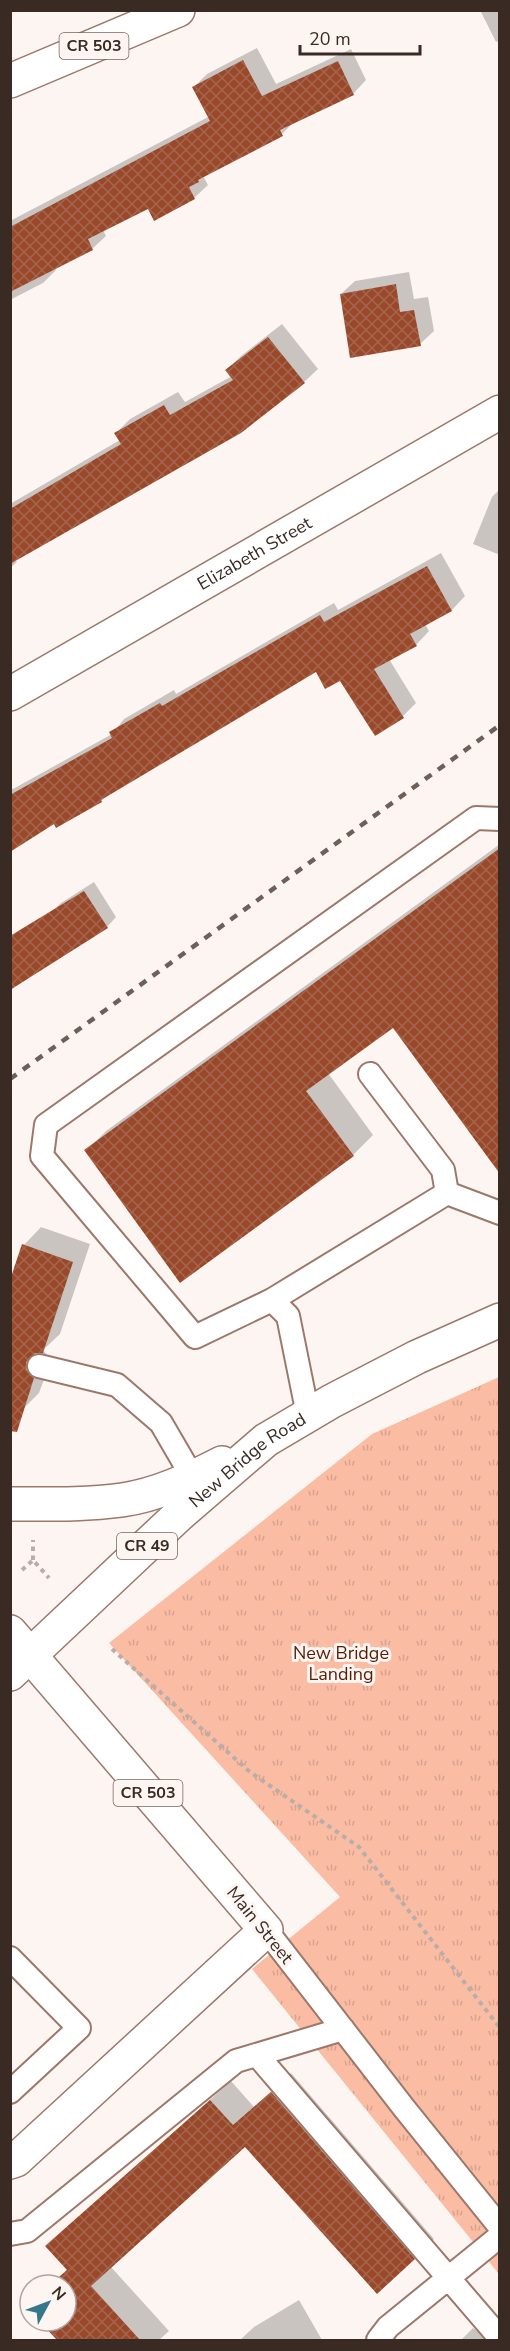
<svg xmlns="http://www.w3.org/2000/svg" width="510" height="2351" font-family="'Nunito Sans',sans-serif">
	<defs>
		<pattern id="park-tufts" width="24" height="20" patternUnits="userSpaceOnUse" patternTransform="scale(1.5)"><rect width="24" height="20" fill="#fbbca4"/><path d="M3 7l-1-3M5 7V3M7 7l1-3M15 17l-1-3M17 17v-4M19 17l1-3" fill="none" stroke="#d8a28d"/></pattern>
		<pattern id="building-cross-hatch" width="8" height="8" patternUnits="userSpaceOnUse" patternTransform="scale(1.5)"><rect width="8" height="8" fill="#994829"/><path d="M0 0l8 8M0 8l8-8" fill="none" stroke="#a4664e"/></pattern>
	</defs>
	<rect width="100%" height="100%" fill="#fdf5f2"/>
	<path fill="url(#park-tufts)" d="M499,1377V2274L252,1969L340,1897L109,1643L372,1434Z"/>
	<path fill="#0003" d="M480,10H500V41L496,42Z
		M257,48L276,84L351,49L366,80L353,94L296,120L282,134L203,176L208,185L194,198L148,207L103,230L106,236L92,249L55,268L56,270L43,283L10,300V221L210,116L194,87L207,74Z
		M409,272L414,299L428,297L434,331L420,344L341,294L355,281Z
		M282,324L318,369L304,382L15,560L17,562L10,568V504L120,440L116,433L130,419L178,392L185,402L232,376L227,370L241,356Z
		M500,489V555L473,544L492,497Z
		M441,553L465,596L452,610L425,624L429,631L416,645L389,659L416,703L403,716L340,679L316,670L108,794L101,801L55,822L10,851V788L13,789L112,734L124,719L174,690L176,694L334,603L338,610Z
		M500,844V1171L393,1025L328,1073L373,1135L353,1155L181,1280L86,1151L106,1131Z
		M94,882L116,917L107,927L10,990V941L51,912L61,903Z
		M41,1227L90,1244L60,1334L43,1350L51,1360L39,1393L21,1411L24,1245Z
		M291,2073L434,2239L414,2258L245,2145L111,2267L169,2331L159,2340H59L41,2321H66V2285H50L68,2269L47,2246L231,2081L254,2107Z
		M299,2300L322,2340H240L254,2327Z
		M473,2328L490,2340H461Z"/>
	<path fill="url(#building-cross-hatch)" d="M243,60L262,96L338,61L354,95L280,130L283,136L198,180L199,182L189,187L195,199L154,221L148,209L88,239L93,250L10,292V227L210,121L192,87Z
		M396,284L400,312L414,310L421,346L350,358L340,294Z
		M268,337L305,383L241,433L10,564V509L121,444L114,433L164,405L170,415L233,380L225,370Z
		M427,566L452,611L410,634L417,646L374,669L404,718L375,736L340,681L325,689L316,672L101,800L102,802L56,828L54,824L10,852V795L112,738L109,732L160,703L162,706L320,615L324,622Z
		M500,848V1174L393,1028L306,1091L354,1156L180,1283L84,1150Z
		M84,891L108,928L10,990V936Z
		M22,1244L73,1262L43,1353H35L26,1362V1370L34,1378L17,1432L10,1431V1280Z
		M271,2092L415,2259L377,2294L245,2147L91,2286L140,2340H57L39,2321H66V2285H50L67,2270L45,2246L210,2100L233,2125Z"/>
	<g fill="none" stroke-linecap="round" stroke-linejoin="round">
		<g stroke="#9c786b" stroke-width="26">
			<path id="service" d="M500,819L476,818L46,1125L42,1156L195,1337L272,1300L447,1193L500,1213
				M370,1074L443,1170L447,1193
				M272,1300L288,1316L308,1415
				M39,1366L117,1385L161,1423L193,1478
				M266,1930L404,2108L500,2227
				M10,1958L79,2028L10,2092
				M257,2055L500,2338
				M10,2234L27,2231L236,2061L343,2029
				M378,2340L388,2327L500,2236"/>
		</g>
		<g stroke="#9c786b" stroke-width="36">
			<g id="minor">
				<path id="s1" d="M10,694L500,412"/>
			</g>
		</g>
		<g stroke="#9c786b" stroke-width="36">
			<g id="primary">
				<path d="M10,81L178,10"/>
				<path d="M10,1504C48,1504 85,1505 122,1500C157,1495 191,1479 222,1463"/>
				<path d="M10,1632L266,1930L16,2160L10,2162"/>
				<path id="s2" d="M10,1674L180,1514L266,1440L332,1401L417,1357L500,1320"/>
			</g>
		</g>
		<path stroke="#b8ada9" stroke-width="4" stroke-dasharray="4.5 4.5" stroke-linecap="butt" d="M33,1560V1540
			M22,1570L33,1560L49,1578
			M112,1649L250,1772L359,1847L500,2028"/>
		<use href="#service" stroke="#fff" stroke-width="22"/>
		<use href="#minor" stroke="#fff" stroke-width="33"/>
		<use href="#primary" stroke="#fff" stroke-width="33"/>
		<path stroke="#6d605a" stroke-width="4.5" stroke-dasharray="8 8" stroke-linecap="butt" d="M10,1079L500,725"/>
	</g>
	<g text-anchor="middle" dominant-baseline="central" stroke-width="6" stroke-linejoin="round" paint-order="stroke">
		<g fill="#fdf5f2" stroke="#746762" stroke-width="1.5">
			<rect x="59.5" y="33" width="69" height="26" rx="4.5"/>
			<rect x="117" y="1533" width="60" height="26" rx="4.5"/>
			<rect x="113.5" y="1780" width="69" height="26" rx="4.5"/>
		</g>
		<g font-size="16" font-weight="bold" fill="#392a24">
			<text x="94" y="46">CR 503</text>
			<text x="147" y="1546">CR 49</text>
			<text x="148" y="1793">CR 503</text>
		</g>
		<g font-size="18" fill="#392a24" stroke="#fdf5f2">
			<text stroke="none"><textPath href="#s1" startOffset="282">Elizabeth Street</textPath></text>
			<text stroke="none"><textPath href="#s2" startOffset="320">New Bridge Road</textPath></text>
			<text transform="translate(260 1925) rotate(51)">Main Street</text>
		</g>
		<g font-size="18" fill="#541d05" stroke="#fdf5f2">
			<text x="341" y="1653">New Bridge<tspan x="341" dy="21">Landing</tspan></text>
		</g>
	</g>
	<rect width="510" height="2351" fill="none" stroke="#392a24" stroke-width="24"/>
	<g transform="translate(48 2303) rotate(49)"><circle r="28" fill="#fdf5f2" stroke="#afa4a0" stroke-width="1.5"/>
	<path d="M0-4.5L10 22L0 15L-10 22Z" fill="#37778b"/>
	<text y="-9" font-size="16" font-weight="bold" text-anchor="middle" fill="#392a24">N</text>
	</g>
	<path d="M300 45v9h120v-9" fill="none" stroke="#392a24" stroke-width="3"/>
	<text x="309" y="45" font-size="18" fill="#392a24" stroke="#fdf5f2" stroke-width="4.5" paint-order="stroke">20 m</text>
</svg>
